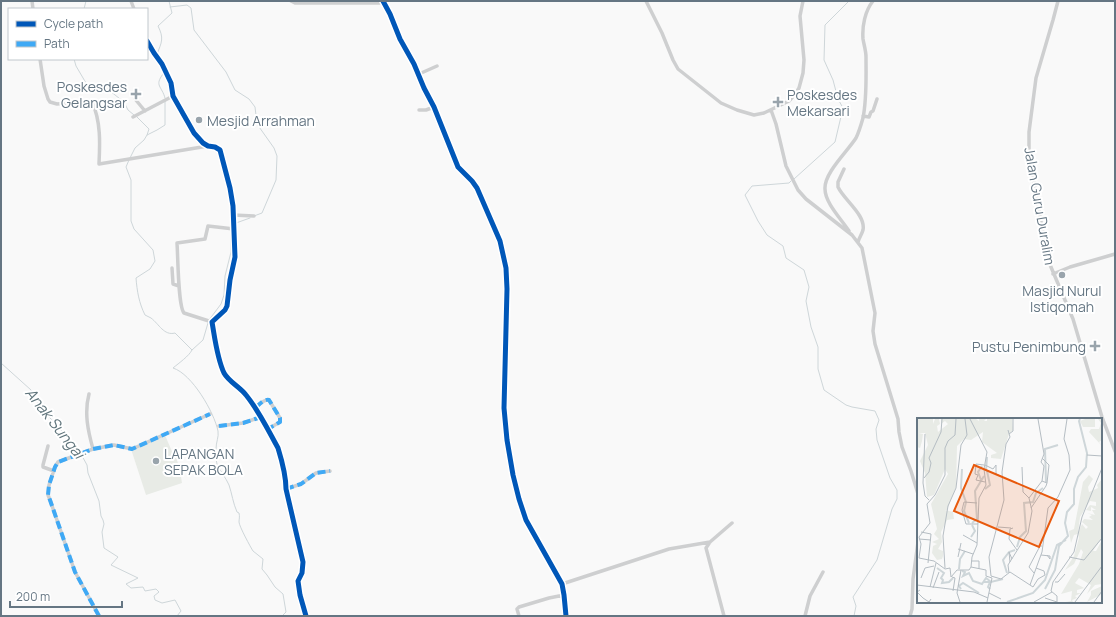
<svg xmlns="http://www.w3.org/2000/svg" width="1116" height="617" font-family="Manrope,sans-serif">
	<rect width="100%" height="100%" fill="#f9f9f9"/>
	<path fill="#e8ebe6" d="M165,435L173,454L176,456L180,471L182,483L146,495L131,449Z"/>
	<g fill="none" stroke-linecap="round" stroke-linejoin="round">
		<path stroke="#ced6d9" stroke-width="1" d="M170,7L187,5L191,8L194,30L226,72L235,90L249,99L255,107L257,124L274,148L277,156L276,180L262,213L254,216
			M84,9L86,1
			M157,54C162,42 164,38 158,26L172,13L169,1
			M74,59L76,66L86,83L95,87L101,84L124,102L128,110L134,115
			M161,66L163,74C154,86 162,86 165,98
			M137,117L149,129L147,135
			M130,158L135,148L144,140L147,135L157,130L165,125V101
			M129,160L126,167L131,180V221L134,229L153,250L155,261L150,269L136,278C137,291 139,303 145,315C147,316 149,317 151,318C159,324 164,336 175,333L192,350C189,356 179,363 173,368C192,374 214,412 218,431C219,437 216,442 216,449C215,453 216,460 217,464C220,471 226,478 229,485C232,494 233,503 237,512L239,513C240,517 239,519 239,522C239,526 251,548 253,551C256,554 260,556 263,559L262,569L267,575L275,587L283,594L286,612L282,616
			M794,179L835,142L843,108L838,99L833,80L824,60L825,25L849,1
			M791,181L789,183L752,186L745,195L758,221L767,235L783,246L786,258L804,270L809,287L806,301L811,327L818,347V369L824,390L846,405L852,407L875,411L879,420L876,429L877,440L890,478L897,490V499L892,509L877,560L853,597L856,606L854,616
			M236,223L250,218
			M209,320L221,304L224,295L225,276L231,252V230
			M192,350L203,340L208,323
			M1,363L31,390L41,408L80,451
			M81,454L87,465L88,473L99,501L101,516L103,520L104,524L102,532L104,548L118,557L111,565L138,578L126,584L131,588L143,587L145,591L156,589L159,592L154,596L155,600L162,603L175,600L181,611L177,616"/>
		<path stroke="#cecfd0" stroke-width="3.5" d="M32,1L33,9
			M131,1L134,9
			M291,1L295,3H384
			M383,1L390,14L400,39L414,64L424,88L434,107L458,167L472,181L477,188L500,241L506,268L507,289L504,408L507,440L513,475L519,499L526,520L562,584L564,595L566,616
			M646,1L662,33L673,60L678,69L721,103L737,110L754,115L764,113L789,101L796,93L799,88L803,73L804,60L800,16L803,1
			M1058,1L1053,20L1036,78L1029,132V150L1036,194L1048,260L1073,319L1102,417L1115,451
			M147,41L154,53L162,64L171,83L173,96L194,133L203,143L208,146L215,147L220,150L230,188L233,206L235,257L230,280L227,306L225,310L212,322C215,339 217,358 224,373C229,382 240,387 246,395C259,411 268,430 278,448C282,461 286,475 286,489L303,562L302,573L298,581L300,595L306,616
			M40,59L44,86L48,99L50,102L57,104L90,101L92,102C101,121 100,144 99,164L208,146
			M419,74L437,66
			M135,99L145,111
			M419,110H426L434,107
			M771,110L776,124L786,166L798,190L806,199L852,235L862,248L875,313L873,331L875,344L898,419L899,432L902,447L911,471L918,494
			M863,116L869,117L871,112L873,111L877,99
			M133,117L173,96
			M844,169L838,182V187C844,200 866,215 863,230C862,234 859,238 858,242
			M233,215L254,216
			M849,231C842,220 825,203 825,189C824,173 847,152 856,138C859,132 861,125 863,118C867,98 866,77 866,57C866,51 864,45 863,39C862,26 865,11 873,1
			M172,268L173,284L179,286
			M1053,274L1070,267L1115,254
			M212,322L184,313C178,306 178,256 177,243L205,239L208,226L234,229
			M89,394C84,413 88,431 93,449
			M256,407C260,404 264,399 269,400L280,418V422L268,429
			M219,426L243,423L261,417
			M48,446L43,465V467L54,471
			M286,489L301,484L316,473L330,471
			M562,584L669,549L710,542
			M99,616L75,572L50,500L48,495L49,485L55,467L58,462L93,449L114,445L132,449L210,414
			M519,616L517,609L519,607L549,598L564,595
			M724,616L706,548L710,542L732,523
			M805,616L810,596L823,572
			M910,616L912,609L913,579L918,542"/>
		<path stroke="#3fa9f5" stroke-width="4" stroke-dasharray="8 4" stroke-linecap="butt" d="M256,407C260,404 264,399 269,400L280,418V422L268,429
			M219,426L243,423L261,417
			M286,489L301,484L316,473L330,471
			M99,616L75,572L50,500L48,495L49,485L55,467L58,462L93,449L114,445L132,449L210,414"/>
		<g stroke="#fff" stroke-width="8">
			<path id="cycleway" d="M383,1L390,14L400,39L414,64L424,88L434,107L458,167L472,181L477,188L500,241L506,268L507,289L504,408L507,440L513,475L519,499L526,520L562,584L564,595L566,616
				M147,41L154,53L162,64L171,83L173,96L194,133L203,143L208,146L215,147L220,150L230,188L233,206L235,257L230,280L227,306L225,310L212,322C215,339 217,358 224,373C229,382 240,387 246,395C259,411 268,430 278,448C282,461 286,475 286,489L303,562L302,573L298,581L300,595L306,616"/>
		</g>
		<use href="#cycleway" stroke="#0057b8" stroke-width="5"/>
	</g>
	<g fill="#99a4ac" stroke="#fff" stroke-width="1.5">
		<path d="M134 88h4v4h4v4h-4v4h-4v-4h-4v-4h4z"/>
		<path d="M776 96h4v4h4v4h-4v4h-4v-4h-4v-4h4z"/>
		<circle cx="199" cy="120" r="4"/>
		<circle cx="1062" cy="275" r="4"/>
		<path d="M1093 340h4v4h4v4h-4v4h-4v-4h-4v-4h4z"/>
		<circle cx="156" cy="461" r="4"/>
	</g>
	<g text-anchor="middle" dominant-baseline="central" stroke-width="4" stroke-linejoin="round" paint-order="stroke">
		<g font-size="14" fill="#657683" stroke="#fff" text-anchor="start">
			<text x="127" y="86" text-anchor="end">Poskesdes<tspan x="127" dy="16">Gelangsar</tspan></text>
			<text x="787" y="94">Poskesdes<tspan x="787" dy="16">Mekarsari</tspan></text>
			<text x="207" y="120">Mesjid Arrahman</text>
			<text x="1062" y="290" text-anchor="middle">Masjid Nurul<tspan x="1062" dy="16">Istiqomah</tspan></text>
			<text x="1086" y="346" text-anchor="end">Pustu Penimbung</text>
			<text x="164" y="453">LAPANGAN<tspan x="164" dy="16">SEPAK BOLA</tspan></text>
		</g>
		<g font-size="14" fill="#657683" stroke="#fff">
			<text transform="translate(1040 206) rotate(80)">Jalan Guru Duralim</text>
		</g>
		<g font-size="15" font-style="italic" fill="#60757c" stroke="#fff">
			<text transform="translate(55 423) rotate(52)">Anak Sungai</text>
		</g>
	</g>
	<g transform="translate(917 418)">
		<rect width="185" height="185" fill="#f9f9f9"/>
		<path d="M0,1H16V6L18,1H22L23,6L20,8L21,14L31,6L28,3L24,6V1H59V3V1L62,3V1H69L67,3H70V1H95L96,12L92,16L84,41L74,40V37L80,35L65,24L66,14L54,22L47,21L40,28L39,69L30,92H28L36,94L37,101L30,102L24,114L25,124L21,131L26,133V138L25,141L20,142L15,135L16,128L20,126L15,124L22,121L17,116L20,111L14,86L31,56L28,51L17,77L10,79L8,55L3,43L11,27L8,15H2L6,16L5,23L3,30L0,29ZM168,1H178V9H166L163,3ZM181,1H185V22L182,24L185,28L172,14L174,11H182L184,5ZM172,57L176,61L171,69L172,74L181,70L180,67L185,61V119L176,133H179L185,122V166L178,167L170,176L174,167L162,160L158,165L167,170L160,172V175H164L158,178L160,180L155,182L156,184H149L154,183L155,173L144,176L162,146L166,134L164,131L157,146L148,152L157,138L162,120L161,116L157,117L154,125L152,113L157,111L166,64ZM173,83L179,84V88L173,87L169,92L174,93V89L179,92H175L178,97L170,95L175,97L172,99L176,102L167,101L165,104L171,109L169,111L165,106L161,115L163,99ZM185,168V176L170,184L174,177V173Z" fill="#e8ebe6" fill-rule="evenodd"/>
		<path fill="none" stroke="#ced6d9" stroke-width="2" d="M45,51L44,70L49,84L47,93L52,105M69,53L70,39M64,62L61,54L65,48M129,64L128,31L141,27M68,71L73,67L70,53M55,105L60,101L58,73L67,58M54,119L58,113L55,107M100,129L103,119L109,113L107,85L116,84L119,75L126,70M20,150L27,155L24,160L26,162L25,165L32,164L36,160M42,151L43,141L48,133M45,153L48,154L46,158L52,155L56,163L65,166L69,160L74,164L86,161M90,155L86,142L92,134L98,132M67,164H73L71,169L73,171M44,171L42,168L46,165L62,175M128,171L138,152L142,128L151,118L148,105L150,94L157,86V71L161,59L169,49L170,35L162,3L163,1M90,184L116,175L128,162L140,127L149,122"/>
		<path fill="none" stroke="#b5bdc3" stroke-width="1" d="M53,1L70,34L67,51L69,67L62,80L60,127L55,139L54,149M91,12L93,19L89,26L85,54L87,82L72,139L74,158L84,161L93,154L113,167L125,134L131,90L141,79L153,52L152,37L147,21L150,1M8,16L6,65L8,78L12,82M92,16L96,13V1M170,37L185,38M125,40L132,47L130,65M67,47L59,46L58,56L61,57L59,62L68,64M68,47L76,51L79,47V56L86,59M105,49L106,74L112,80M7,60L12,54L14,45L12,40L24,14L25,1M112,80L125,63L127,48L124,44L127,36L121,1M60,85L47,84L45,92L49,106H61M114,90L129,68L130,65L125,63M81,109L94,110M96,110L93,111L92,121L100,132M4,114L14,116L11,145M46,117L60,125M2,121L14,122M41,131L56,136M124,137L133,138V141L130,137M41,139L44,125M152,139L167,142L185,120M2,140L4,126L2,119L13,105L10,86L18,77L28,57V30L31,23L38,17L39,1M2,140L17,143L28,151L33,150L34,159L40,152H52L54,149L69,152V158L75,160L70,184M54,143H62V151M93,144L92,134L95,141M28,150L26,118L31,88L39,70L44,27L50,17L48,1M92,155L91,147L111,115L115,93L112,80M117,155L112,149L123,128H125M35,159L38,160L36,173M4,160L8,150L17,148M138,164H141L148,156M0,167L57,174L71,180M113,167L116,169L121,161L128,157L127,153L119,150M13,169L19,145M16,170L22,154M3,172L0,174L6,180L12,184L14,181M72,175L84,181M128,180L140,184M43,184L40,175L44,152M117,184L135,174M140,184V178L134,173L136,164L157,134L165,99L185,50M158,184L185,148M177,184L185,173"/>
		<path fill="#e8590c" fill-opacity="0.15" stroke="#e8590c" stroke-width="2" d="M57,47L142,83L122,129L37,93Z"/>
		<rect width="185" height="185" fill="none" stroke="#657683" stroke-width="2"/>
	</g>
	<rect width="1116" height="617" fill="none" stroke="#657683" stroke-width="4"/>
	<rect x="8" y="8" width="140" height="52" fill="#ffffff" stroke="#c1c8cd"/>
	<rect x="16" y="21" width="20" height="6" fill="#0057b8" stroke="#c1c8cd"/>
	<text x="44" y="28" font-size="12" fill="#657683">Cycle path</text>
	<rect x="16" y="41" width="20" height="6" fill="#3fa9f5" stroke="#c1c8cd"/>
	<text x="44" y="48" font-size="12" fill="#657683">Path</text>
	<path d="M10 601v6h112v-6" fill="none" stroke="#657683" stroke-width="2"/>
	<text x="16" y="601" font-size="12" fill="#657683" stroke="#ffffff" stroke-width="3" paint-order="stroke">200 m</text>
</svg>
